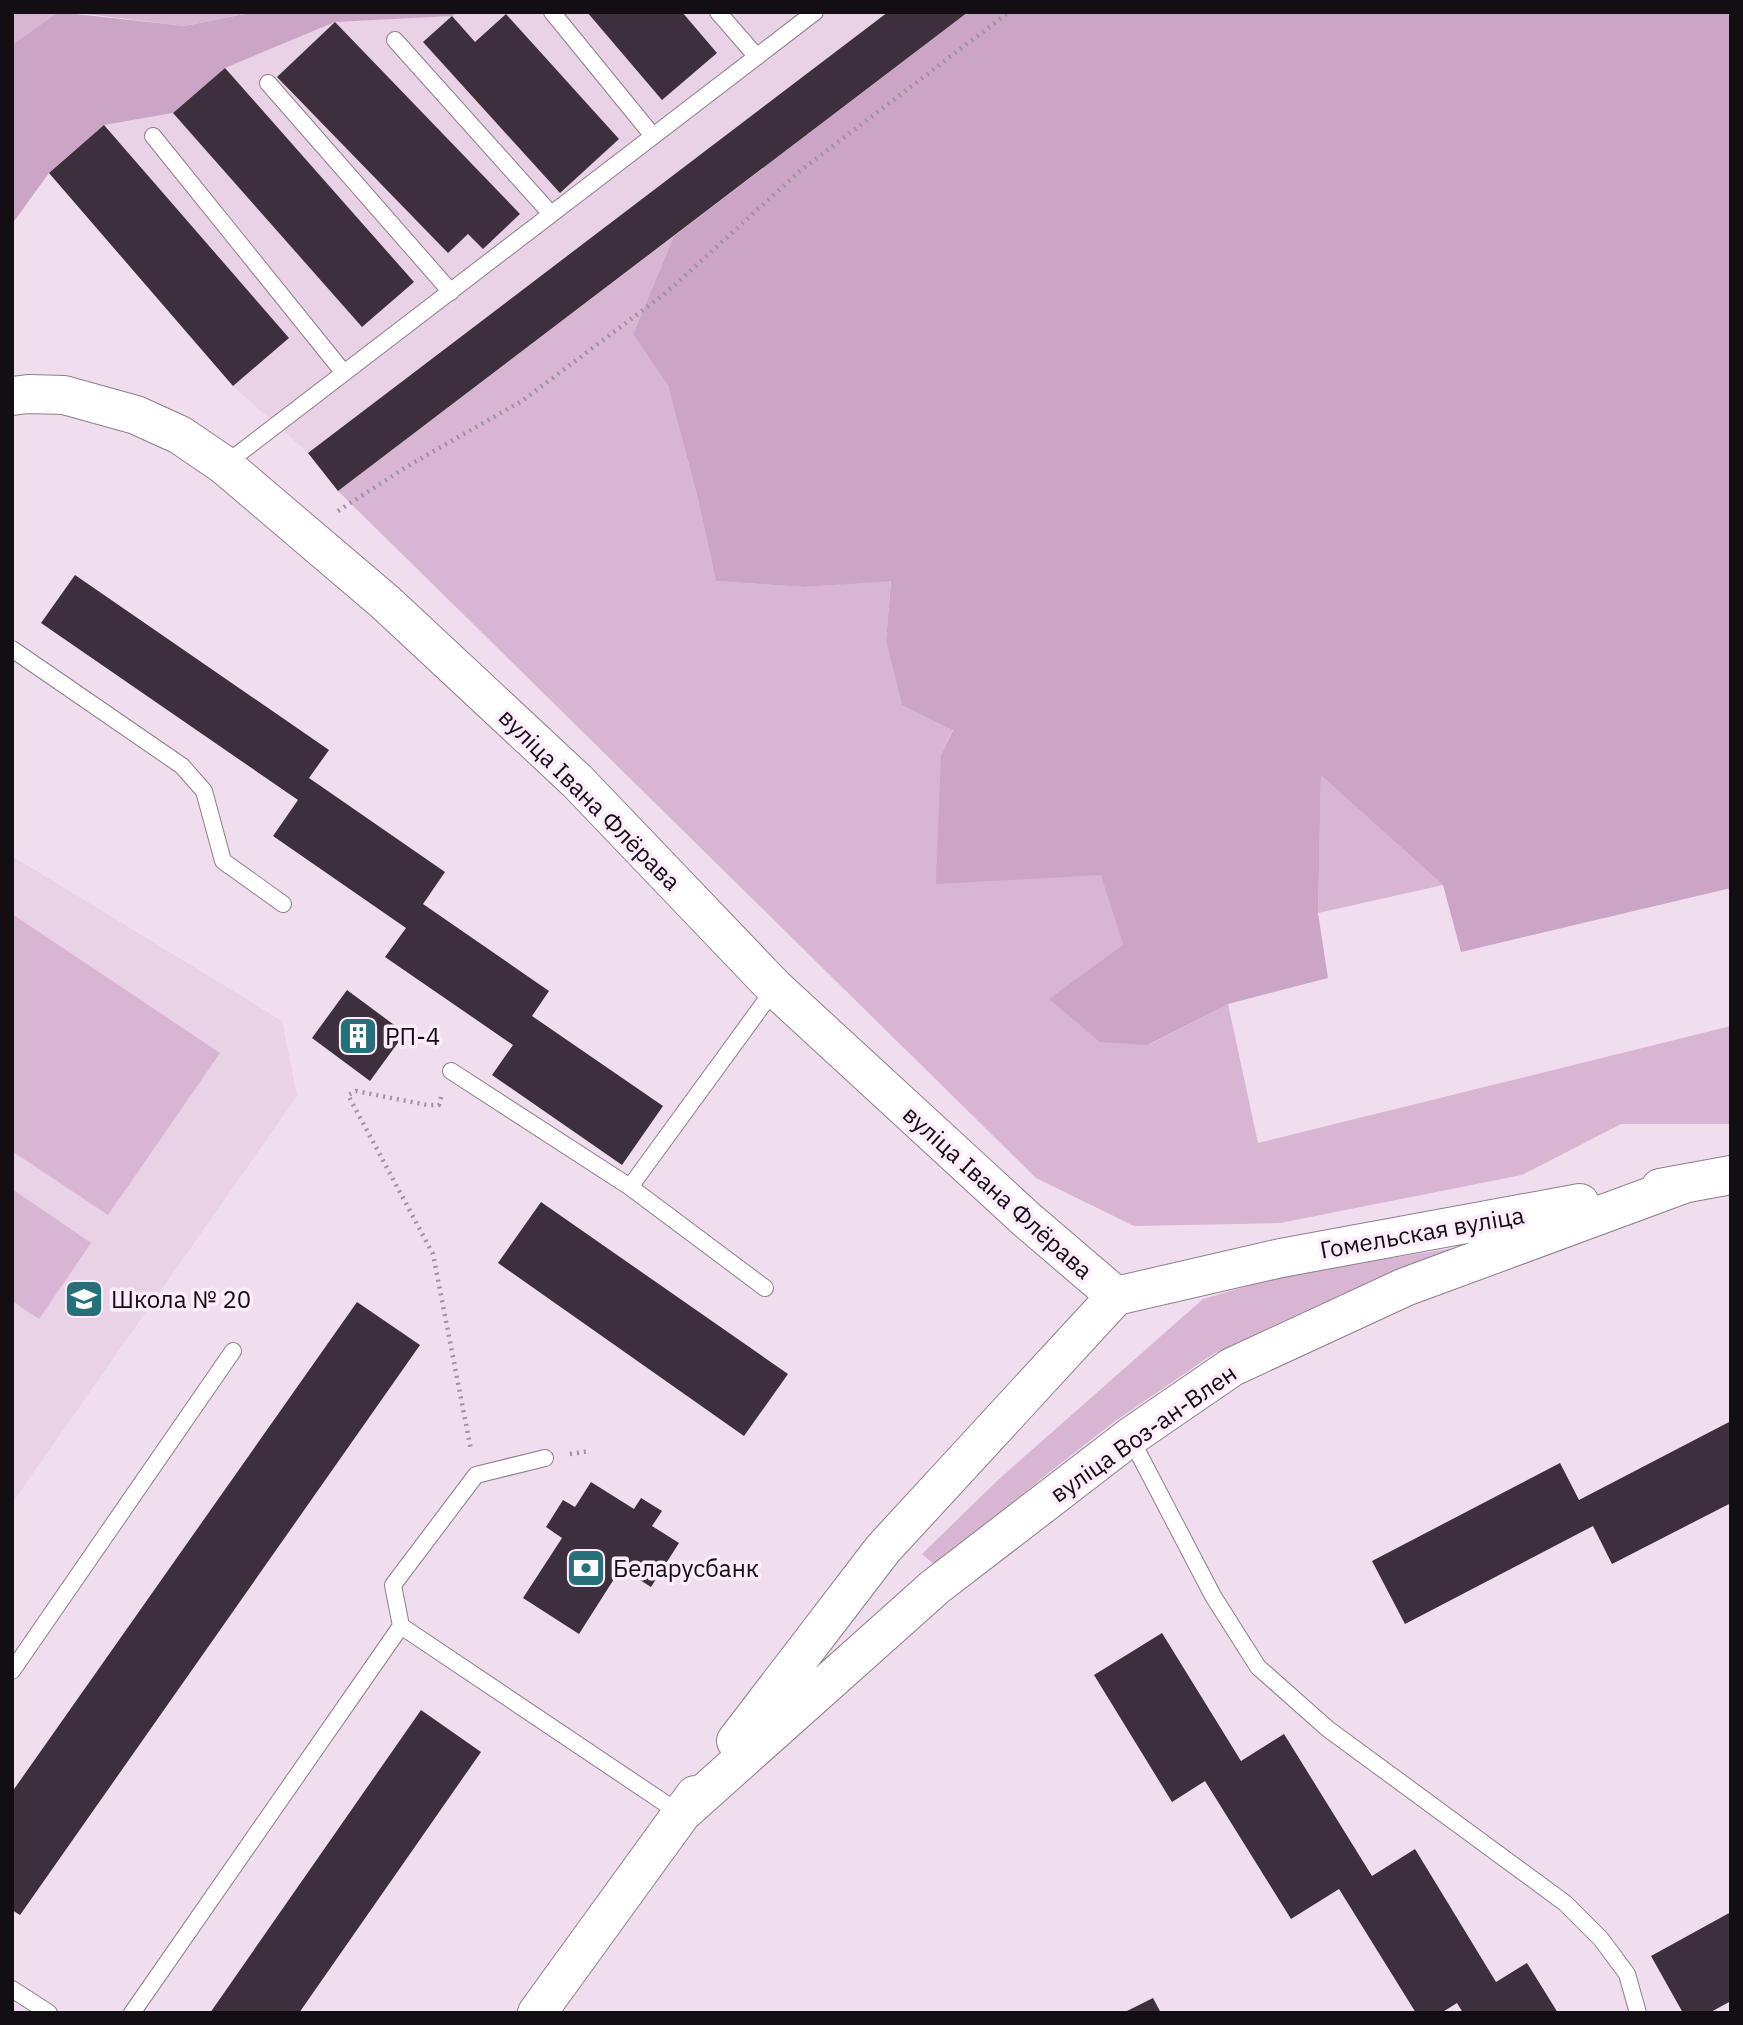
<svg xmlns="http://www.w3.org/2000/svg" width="1743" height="2025" font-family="'IBM Plex Sans',sans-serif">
	<rect width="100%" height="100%" fill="#f0deee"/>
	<path fill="#e9d1e6" d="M458,12H968L338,491L308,453L233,386L49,173L104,125L173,113L225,68L335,22L452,16Z
		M12,856L282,1021L297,1096L12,1503Z"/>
	<path fill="#d7b5d3" d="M12,12H58L12,45Z
		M69,12H254L185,26Z
		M674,236L633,334L668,386L698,499L716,581L804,587L891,580L886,640L953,729L941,755L1102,875L1123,945L1149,1045L1228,1004L1258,1143L1731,1026V1124H1621L1522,1175L1280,1223L1134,1226L1036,1178L338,491Z
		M1321,774L1443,885L1318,913Z
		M12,914L220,1053L108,1215L12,1151Z
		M12,1189L91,1243L39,1319L12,1301Z
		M1461,1247L1342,1295L1213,1354L1114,1422L1047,1474L936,1566L922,1554L999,1479L1203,1299L1289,1274Z"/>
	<path fill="#cba4c6" d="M58,12L185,26L254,12H458L452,16L335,22L225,68L173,113L104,125L49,173L12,224V45Z
		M968,12H1731V888L1461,952L1443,885L1321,775L1318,913L1328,978L1228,1004L1148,1045L1100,1042L1049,999L1123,945L1101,875L936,884L941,755L953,730L902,705L886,640L891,581L804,587L716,581L698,499L668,386L633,334L674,236Z"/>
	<path fill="#3d303c" d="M587,12H682L717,53L662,100Z
		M888,12H968L338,491L308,453Z
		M506,14L619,139L560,193L423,42L452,16L475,42Z
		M335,22L520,214L483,249L468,234L448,253L277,77Z
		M225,68L414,282L362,327L173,113Z
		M104,125L289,338L233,386L49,173Z
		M75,575L329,750L309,778L445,872L423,904L549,991L532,1016L663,1106L622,1165L492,1075L513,1045L385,957L406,928L273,836L298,800L41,623Z
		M347,990L405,1033L370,1081L312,1038Z
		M541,1202L788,1374L744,1436L498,1263Z
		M357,1302L420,1345L20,1915L12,1910V1792Z
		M1731,1421V1503L1612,1564L1593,1526L1405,1624L1372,1561L1560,1463L1579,1500Z
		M591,1482L634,1509L641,1498L662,1511L652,1526L679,1543L651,1587L621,1568L579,1634L523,1598L562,1538L546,1527L563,1500L575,1507Z
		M1162,1633L1241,1761L1284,1734L1372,1876L1415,1849L1496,1982L1527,1963L1558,2013H1463L1457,2003L1441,2013H1416L1339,1889L1291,1919L1205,1781L1172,1802L1094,1675Z
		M421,1710L481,1752L299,2013H210Z
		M1731,1912V2001L1709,2013H1683L1651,1956Z
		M1153,1998L1161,2013H1123Z"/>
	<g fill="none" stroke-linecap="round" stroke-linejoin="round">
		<g stroke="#8e7e8c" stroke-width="18">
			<path id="lane" d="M552,12L653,136
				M718,12L757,57
				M395,40L551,214
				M268,83L451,292
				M153,136L344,373
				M224,465L815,12
				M12,649L182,766L204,791L223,861L283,904
				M451,1071L630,1187
				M765,1288L630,1187L775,988
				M1130,1437L1213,1596L1258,1667L1328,1729L1565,1903L1601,1939L1627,1974L1638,2013
				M545,1458L476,1475L393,1585L401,1626L681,1814
				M12,1671L233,1351
				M12,1989L49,2013
				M132,2013L401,1626"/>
		</g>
		<g stroke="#8e7e8c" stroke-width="40">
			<path id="secondary" d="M12,396L28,394L64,395L136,415L180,435L224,465L385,602L577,781L775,988L1026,1219L1116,1296
				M1660,1188L1731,1175
				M1116,1296L1281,1258L1580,1203
				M736,1741L883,1549L1116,1296
				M681,1814L935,1587L1130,1437L1232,1367L1405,1287L1684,1184
				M537,2013L695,1795"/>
		</g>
		<path stroke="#a0939f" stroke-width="4.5" stroke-dasharray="2 5" stroke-linecap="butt" d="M338,511L411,464L522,401L667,292L800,171L1009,12
			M441,1097L439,1105H427L356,1091L348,1095L433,1254L471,1450
			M570,1454L590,1451"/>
		<use href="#lane" stroke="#fff" stroke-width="16"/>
		<use href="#secondary" stroke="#fff" stroke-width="38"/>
	</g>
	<defs>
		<g id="building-square" transform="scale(2.0125)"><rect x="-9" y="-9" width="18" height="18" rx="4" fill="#27707a" stroke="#fdecfb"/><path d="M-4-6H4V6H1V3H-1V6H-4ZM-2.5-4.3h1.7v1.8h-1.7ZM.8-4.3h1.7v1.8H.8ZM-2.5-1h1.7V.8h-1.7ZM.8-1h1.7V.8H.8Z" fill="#fff"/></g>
		<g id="school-square" transform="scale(2.0125)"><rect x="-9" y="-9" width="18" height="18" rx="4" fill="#27707a" stroke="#fdecfb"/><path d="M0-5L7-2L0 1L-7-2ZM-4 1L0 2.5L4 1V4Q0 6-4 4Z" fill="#fff"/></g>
		<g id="bank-square" transform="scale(2.0125)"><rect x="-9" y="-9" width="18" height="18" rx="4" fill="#27707a" stroke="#fdecfb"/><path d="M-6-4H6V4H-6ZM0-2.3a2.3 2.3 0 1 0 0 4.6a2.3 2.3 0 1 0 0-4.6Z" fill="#fff"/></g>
	</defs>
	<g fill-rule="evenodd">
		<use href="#building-square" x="358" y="1036"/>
		<use href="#school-square" x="84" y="1299"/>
		<use href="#bank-square" x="586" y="1568"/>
	</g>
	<g text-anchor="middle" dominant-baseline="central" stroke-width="7" stroke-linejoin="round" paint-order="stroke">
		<g font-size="24" fill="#130e13" stroke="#fdecfb">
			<text transform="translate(590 799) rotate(45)">вуліца Івана Флёрава</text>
			<text transform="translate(998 1192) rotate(42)">вуліца Івана Флёрава</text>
			<text transform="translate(1422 1232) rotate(-10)">Гомельская вуліца</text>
			<text transform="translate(1143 1433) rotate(-35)">вуліца Воз-ан-Влен</text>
		</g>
		<g font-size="24" fill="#130e13" stroke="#fdecfb" text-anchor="start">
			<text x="385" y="1036">РП-4</text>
			<text x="111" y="1299">Школа № 20</text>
			<text x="613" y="1568">Беларусбанк</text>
		</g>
	</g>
	<rect width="1743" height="2025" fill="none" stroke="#130e13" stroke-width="28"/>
</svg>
